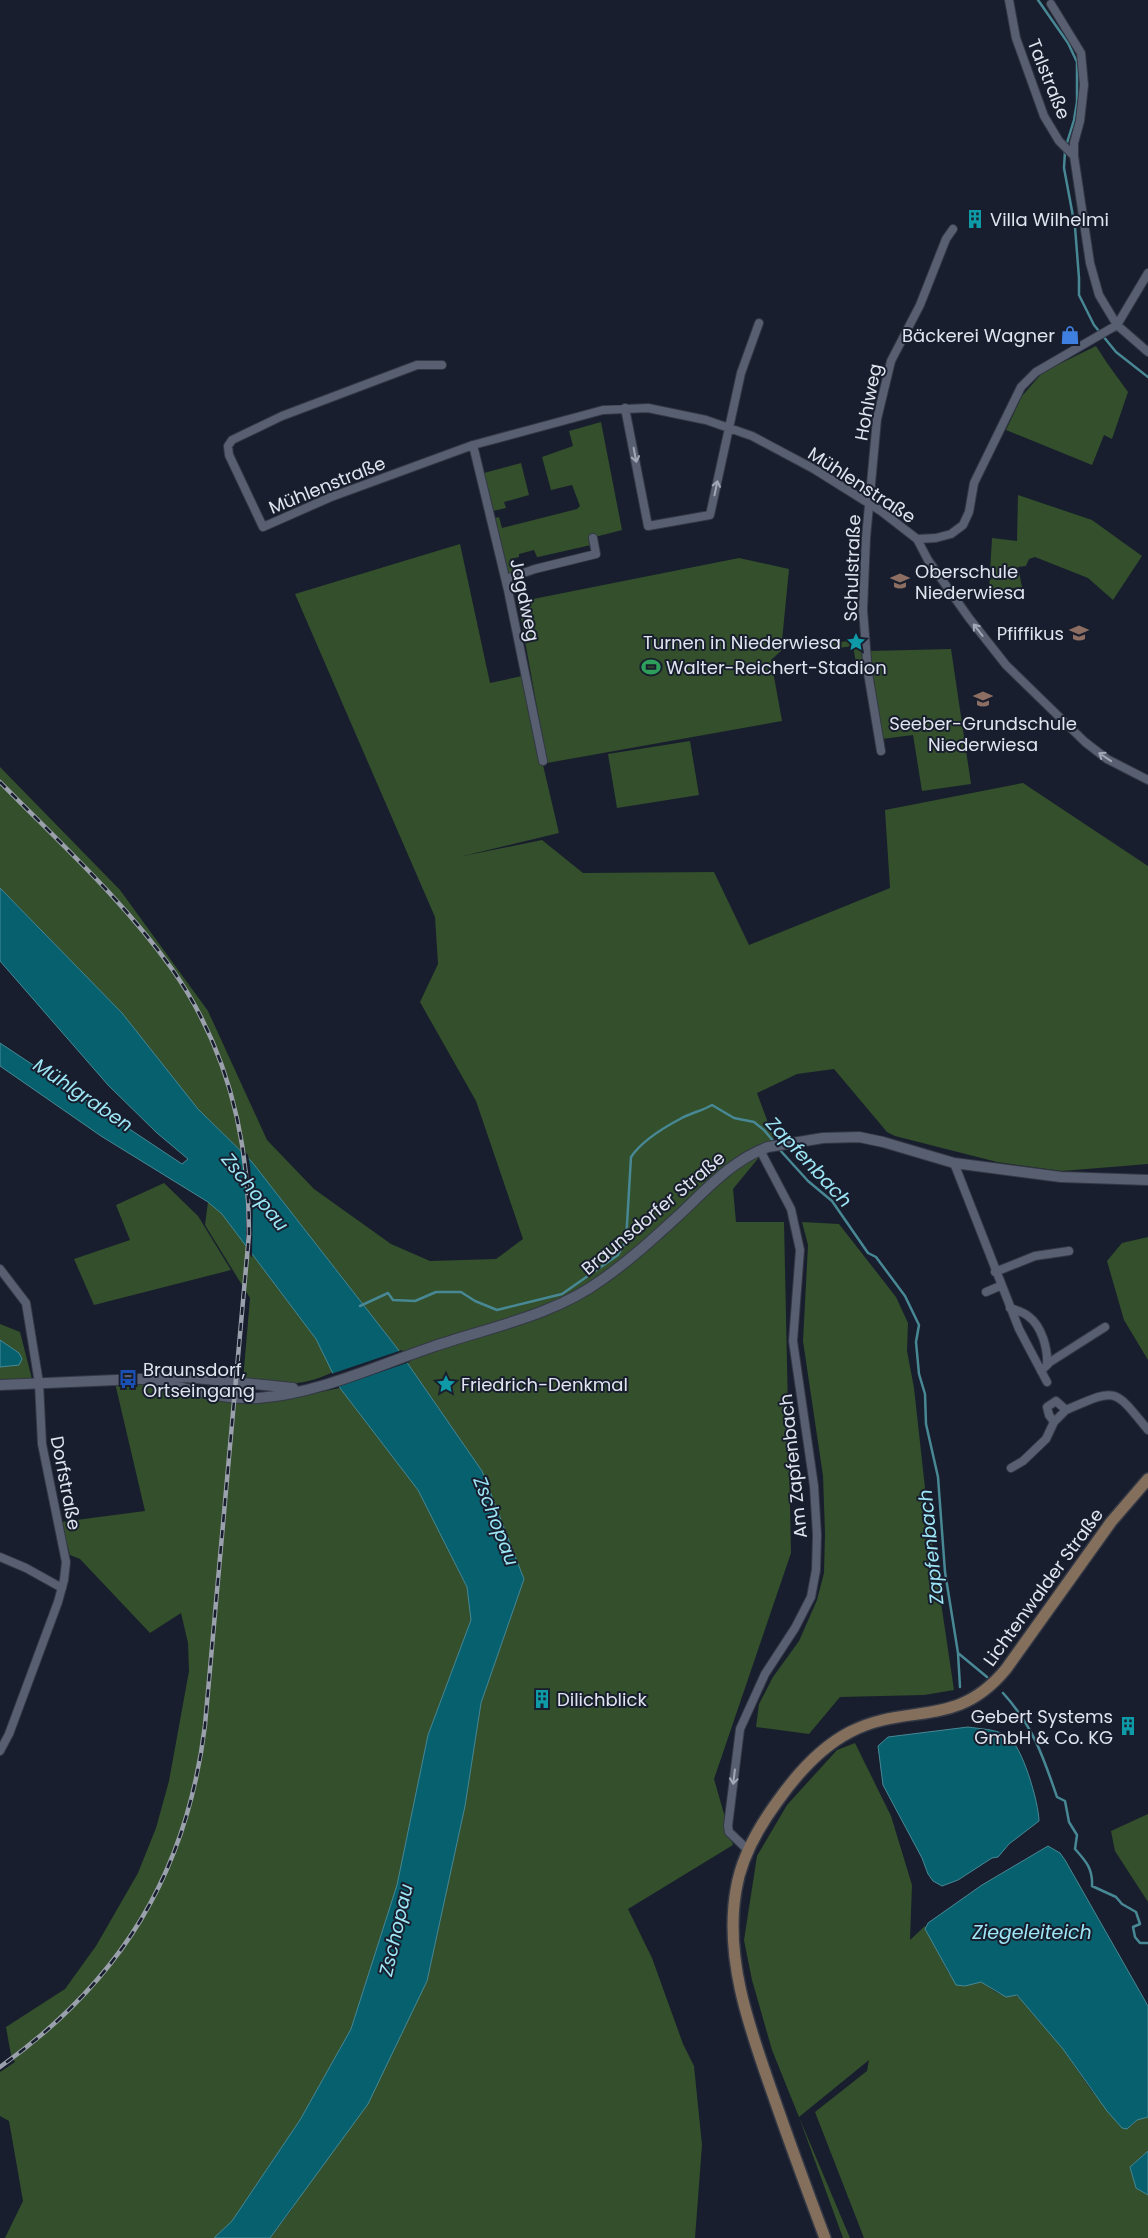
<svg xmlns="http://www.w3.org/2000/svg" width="1148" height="2238" font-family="Poppins,sans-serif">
	<rect width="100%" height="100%" fill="#181e2d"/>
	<path fill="#334f2b" d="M1096,346L1107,363L1128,392L1112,439L1104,435L1092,465L1006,430L1022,396L1043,372Z
		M601,422L622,530L591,538V545L538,557H537L534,550L519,554V557L510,559L513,571L534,566L508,575L495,518L499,517L502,528L577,509L580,506L572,485L551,490L542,457L573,446L569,431Z
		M521,463L529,495L504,502L506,508L493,511L484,473Z
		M1018,495L1092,520L1142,556L1113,600L1088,578L1035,557L1029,559L1026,566L1018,567L1022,587L989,591L992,538L1017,541Z
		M460,544L490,683L522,676L559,833L463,856L542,840L583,873L714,872L749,945L890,888L885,810L1023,783L1148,866V1164L1062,1171L997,1162L895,1136L887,1132L834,1069L797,1074L757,1093L774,1139L733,1189L736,1222H784L791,1553L714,1779L733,1845L628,1909L652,1958L683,2044L694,2066L702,2145L695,2238H270L292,2209L427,1981L465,1806L481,1703L524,1579L482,1471L397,1348L252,1162L198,1109L122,1013L0,888V767L120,890L208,1011L267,1140L314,1189L391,1244L430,1261L496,1259L523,1239L476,1101L420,1002L438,964L435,917L295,594Z
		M739,558L789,569L781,651L771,660L782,721L547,763L518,602Z
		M859,639L863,662L856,663L853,646L831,649L830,644Z
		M951,649L971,784L922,791L913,735L882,739L870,651Z
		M690,741L699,795L617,808L608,754Z
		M164,1183L198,1216L231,1270L94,1305L74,1259L130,1240L116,1205Z
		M208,1202L222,1214L316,1339L333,1372C299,1389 279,1383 243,1380L250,1298L205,1225Z
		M802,1222L839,1224L896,1297L908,1323L907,1351L914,1388L928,1515L954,1690L924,1695L840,1697L809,1734L756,1727L759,1704L773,1677L799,1641L817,1600L824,1573L825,1533L823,1476L803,1341L808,1245Z
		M1148,1237V1360L1124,1320L1107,1261L1122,1243Z
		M0,1324L20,1332L32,1379L0,1381Z
		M115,1383L156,1385L285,1399L340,1388L418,1490L467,1587L471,1620L428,1735L397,1885L351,2029L300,2120L232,2221L214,2238H5L23,2201L9,2121L0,2116V2072L15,2062L11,2055L6,2027L65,1989L96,1946L138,1873L156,1828L169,1781L189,1671L188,1643L181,1613L150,1633L80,1559L70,1555L61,1522L145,1511Z
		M855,1743L891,1816L912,1885L910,1940L925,1926L948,1972L959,1986L981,1982C988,1986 995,1993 1003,1995C1009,1998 1013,1994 1019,1997L1063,2049L1091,2090L1120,2126H1131L1137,2120L1148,2117V2151L1130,2167L1136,2188L1148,2195V2238H864L815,2112L867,2071L869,2060L799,2117L850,2238H843L799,2117L772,2050L752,1980L744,1940L757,1856L787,1805L837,1750Z
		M1148,1814V1902L1115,1851L1111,1831Z"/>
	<path fill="#07606e" stroke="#488895" d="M0,888L122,1013L198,1109L252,1162L397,1348L482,1471L524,1579L481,1703L465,1806L427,1981L368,2104L270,2238H214L232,2221L300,2120L351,2029L397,1885L428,1735L471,1620L467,1587L418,1490L340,1388L316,1339L222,1214L208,1202L101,1136L0,1066V1043L182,1164L188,1159L157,1133L108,1085L0,961Z
		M0,1340L19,1353L22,1359L19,1365L0,1367Z
		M968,1727C981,1729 994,1729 1006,1735C1022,1743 1039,1804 1039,1821L1009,1844L998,1857L992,1858L958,1880L942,1886L933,1881L928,1874L922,1858L883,1785L878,1746L888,1737Z
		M1048,1846L1060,1853L1065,1860L1148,2006V2117L1137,2120L1127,2129L1122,2128L1107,2111L1063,2049L1017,1995L1006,1997L981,1982L965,1986L956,1985L925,1929L928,1923L982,1885Z
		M1148,2151V2195L1136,2188L1130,2167Z"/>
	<path fill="#181e2d" d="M241,1147L248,1155L250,1166L253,1198L252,1258L246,1249V1197Z
		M402,1350L410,1362L337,1387L331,1374Z"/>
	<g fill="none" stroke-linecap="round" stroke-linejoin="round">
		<path stroke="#488895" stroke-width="2.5" d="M1038,0L1068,43L1077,62V102L1074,120L1066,146
			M1065,151L1064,168L1075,227L1079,278V295L1094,325L1116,352L1148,377
			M779,1149L808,1181L832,1201L868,1253L876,1257L905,1296L919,1325L916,1342L919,1374L925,1394L926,1424L938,1477L945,1572L958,1653L987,1677
			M360,1306L388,1293L393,1300L415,1301L436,1292H461L475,1301L497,1310L562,1294L618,1255L626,1241L631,1157C641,1142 663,1128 680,1119C690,1113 702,1111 712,1105L734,1118L754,1122L764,1130L774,1142
			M958,1653L960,1687
			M1003,1693C1033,1726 1043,1756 1057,1797L1065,1801L1069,1822L1077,1835L1075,1849C1086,1861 1093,1869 1092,1886L1116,1897L1122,1904L1136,1912L1140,1924L1133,1927L1135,1937L1140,1943H1148"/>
		<g stroke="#343845" stroke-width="10">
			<path id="minor" d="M1009,0L1016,38L1044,116L1059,141L1074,156L1090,263L1099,295L1117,325L1148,352
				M1051,4L1081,53L1084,85L1080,121L1074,143V156
				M442,365H417L282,416L232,440L228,446L229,455L263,527L331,497L473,445L603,410L648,408L706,420L752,436L814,469L881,511L917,539L928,560L969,618L1006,665L1085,742L1107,759L1148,780
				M625,408L648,526L710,515L741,373L759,323
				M473,445L508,590L543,761
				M917,539L936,538L951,534L963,525L969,512L974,483L1021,387L1036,372L1117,325L1148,273
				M506,579L535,569L596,554L593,538
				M881,751L868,673L863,610L866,538L877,419L891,361L920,305L946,239L953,229
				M954,1163L1019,1329L1047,1382
				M0,1269L26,1303L39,1383L42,1444L66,1562L64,1580L58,1602L9,1734L0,1751
				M995,1272L1035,1256L1069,1251
				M986,1292L1000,1286
				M1010,1308C1016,1310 1023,1312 1028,1316C1042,1326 1048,1349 1047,1365
				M1041,1371L1050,1362L1105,1327
				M1054,1422L1049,1415L1047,1407L1056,1401L1066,1410C1117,1388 1113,1387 1148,1430
				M1011,1468L1023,1461L1046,1439L1054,1422L1066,1410
				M0,1557L26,1568L62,1588
				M748,1850L729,1832L728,1826L740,1729L765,1674L795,1628L811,1597L816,1570L817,1535L814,1486L793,1341L800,1250L791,1209L760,1150"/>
		</g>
		<g stroke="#343845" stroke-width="12">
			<path id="tertiary" d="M146,1379C182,1387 221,1400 258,1398C317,1394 376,1366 432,1347C490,1327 553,1316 603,1279C630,1260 654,1238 678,1216C706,1190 732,1160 768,1147L823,1138L859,1137L883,1142L954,1163L1061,1177L1148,1180
				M0,1385L186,1377L293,1388"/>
		</g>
		<g stroke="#343845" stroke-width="14">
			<path id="secondary" d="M825,2238C807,2190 789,2141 772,2092C750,2029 724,1959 736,1890C741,1858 758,1828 777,1802C796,1775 819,1748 850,1732C908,1702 956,1730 1006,1669L1111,1522L1148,1479"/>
		</g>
		<use href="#minor" stroke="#585f71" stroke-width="8"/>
		<use href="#tertiary" stroke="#585f71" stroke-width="10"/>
		<use href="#secondary" stroke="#836f5b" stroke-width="11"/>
		<g stroke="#9ba0ad" stroke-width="4.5">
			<path id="rail" d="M0,782C59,842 123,900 172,969C227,1047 249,1139 249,1234L205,1725C187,1873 121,1981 0,2067"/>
		</g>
		<use href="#rail" stroke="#181e2d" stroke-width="2.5" stroke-dasharray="8" stroke-linecap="butt"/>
	</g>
	<defs><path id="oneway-shaft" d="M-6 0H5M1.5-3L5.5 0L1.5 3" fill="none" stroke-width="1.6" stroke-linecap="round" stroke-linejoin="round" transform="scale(1.25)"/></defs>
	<g stroke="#a3a8b6">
		<use href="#oneway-shaft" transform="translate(635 455) rotate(79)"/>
		<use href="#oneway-shaft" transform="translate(716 488) rotate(-78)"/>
		<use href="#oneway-shaft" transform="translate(978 630) rotate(-128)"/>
		<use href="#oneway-shaft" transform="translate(1105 757) rotate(-146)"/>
		<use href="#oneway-shaft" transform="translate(734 1777) rotate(97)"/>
	</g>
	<defs>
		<g id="building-bare" transform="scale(1.5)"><path d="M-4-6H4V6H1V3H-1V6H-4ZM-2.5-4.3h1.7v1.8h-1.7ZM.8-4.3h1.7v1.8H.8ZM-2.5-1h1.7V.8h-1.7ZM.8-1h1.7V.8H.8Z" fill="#0f9aa8" stroke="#181e2d" stroke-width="2.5" paint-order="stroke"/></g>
		<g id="shop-bare" transform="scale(1.5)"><path d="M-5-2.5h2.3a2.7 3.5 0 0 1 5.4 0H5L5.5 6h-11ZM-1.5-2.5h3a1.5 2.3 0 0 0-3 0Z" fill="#3f7fe0" stroke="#181e2d" stroke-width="2.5" paint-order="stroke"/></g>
		<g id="school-bare" transform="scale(1.5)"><path d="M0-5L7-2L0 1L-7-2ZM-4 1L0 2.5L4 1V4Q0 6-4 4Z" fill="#8d6e63" stroke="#181e2d" stroke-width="2.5" paint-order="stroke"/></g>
		<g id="sight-bare" transform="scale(1.5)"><path d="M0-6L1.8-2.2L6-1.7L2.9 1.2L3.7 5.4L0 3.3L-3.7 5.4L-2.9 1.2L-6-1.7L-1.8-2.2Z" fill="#0f9aa8" stroke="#181e2d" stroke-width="2.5" paint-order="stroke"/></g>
		<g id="stadium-bare" transform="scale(1.5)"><path d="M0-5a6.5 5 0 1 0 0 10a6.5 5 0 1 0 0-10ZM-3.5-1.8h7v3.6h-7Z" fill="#2e9e5b" stroke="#181e2d" stroke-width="2.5" paint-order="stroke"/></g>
		<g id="bus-bare" transform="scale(1.5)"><path d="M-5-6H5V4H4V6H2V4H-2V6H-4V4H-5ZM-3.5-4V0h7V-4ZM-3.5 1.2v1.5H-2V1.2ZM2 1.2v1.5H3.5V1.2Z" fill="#1a4fb4" stroke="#181e2d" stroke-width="2.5" paint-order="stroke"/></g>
	</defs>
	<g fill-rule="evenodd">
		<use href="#building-bare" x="975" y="219"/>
		<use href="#shop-bare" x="1070" y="335"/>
		<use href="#school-bare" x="900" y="581"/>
		<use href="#school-bare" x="1079" y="633"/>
		<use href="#sight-bare" x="856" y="642"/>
		<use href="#stadium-bare" x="651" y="667"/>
		<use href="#school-bare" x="983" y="699"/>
		<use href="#bus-bare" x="128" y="1379"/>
		<use href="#sight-bare" x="446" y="1384"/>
		<use href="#building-bare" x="542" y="1699"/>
		<use href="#building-bare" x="1128" y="1726"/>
	</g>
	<g text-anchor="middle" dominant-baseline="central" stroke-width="4" stroke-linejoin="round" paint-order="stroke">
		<g font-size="18" fill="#e0e4ef" stroke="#181e2d">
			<text transform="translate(1049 79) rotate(68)">Talstraße</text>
			<text transform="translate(868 402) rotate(-79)">Hohlweg</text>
			<text transform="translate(327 485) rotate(-22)">Mühlenstraße</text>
			<text transform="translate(862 485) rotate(33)">Mühlenstraße</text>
			<text transform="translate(852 568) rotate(-88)">Schulstraße</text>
			<text transform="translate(525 600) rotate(78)">Jagdweg</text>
			<text transform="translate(653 1213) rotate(-40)">Braunsdorfer Straße</text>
			<text transform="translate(793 1466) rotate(-96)">Am Zapfenbach</text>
			<text transform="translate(66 1483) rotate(79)">Dorfstraße</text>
			<text transform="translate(1043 1587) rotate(-54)">Lichtenwalder Straße</text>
		</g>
		<g font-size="18" fill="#e0e4ef" stroke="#181e2d" text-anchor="start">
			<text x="990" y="219">Villa Wilhelmi</text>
			<text x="1055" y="335" text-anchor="end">Bäckerei Wagner</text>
			<text x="915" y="571">Oberschule<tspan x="915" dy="21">Niederwiesa</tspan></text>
			<text x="1064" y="633" text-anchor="end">Pfiffikus</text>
			<text x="841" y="642" text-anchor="end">Turnen in Niederwiesa</text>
			<text x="666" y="667">Walter-Reichert-Stadion</text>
			<text x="983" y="723" text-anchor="middle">Seeber-Grundschule<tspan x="983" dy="21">Niederwiesa</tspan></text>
			<text x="143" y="1369">Braunsdorf,<tspan x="143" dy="21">Ortseingang</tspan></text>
			<text x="461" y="1384">Friedrich-Denkmal</text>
			<text x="557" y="1699">Dilichblick</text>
			<text x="1113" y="1716" text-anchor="end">Gebert Systems<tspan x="1113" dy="21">GmbH &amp; Co. KG</tspan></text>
		</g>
		<g font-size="19" font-style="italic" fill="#9de6f6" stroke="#181e2d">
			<text transform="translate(83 1095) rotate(34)">Mühlgraben</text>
			<text transform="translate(809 1162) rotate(47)">Zapfenbach</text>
			<text transform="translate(255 1192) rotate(51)">Zschopau</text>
			<text transform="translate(496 1521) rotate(69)">Zschopau</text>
			<text transform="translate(931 1547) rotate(-96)">Zapfenbach</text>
			<text transform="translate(396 1930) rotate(-77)">Zschopau</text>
			<text x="1032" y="1932">Ziegeleiteich</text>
		</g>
	</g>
</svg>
